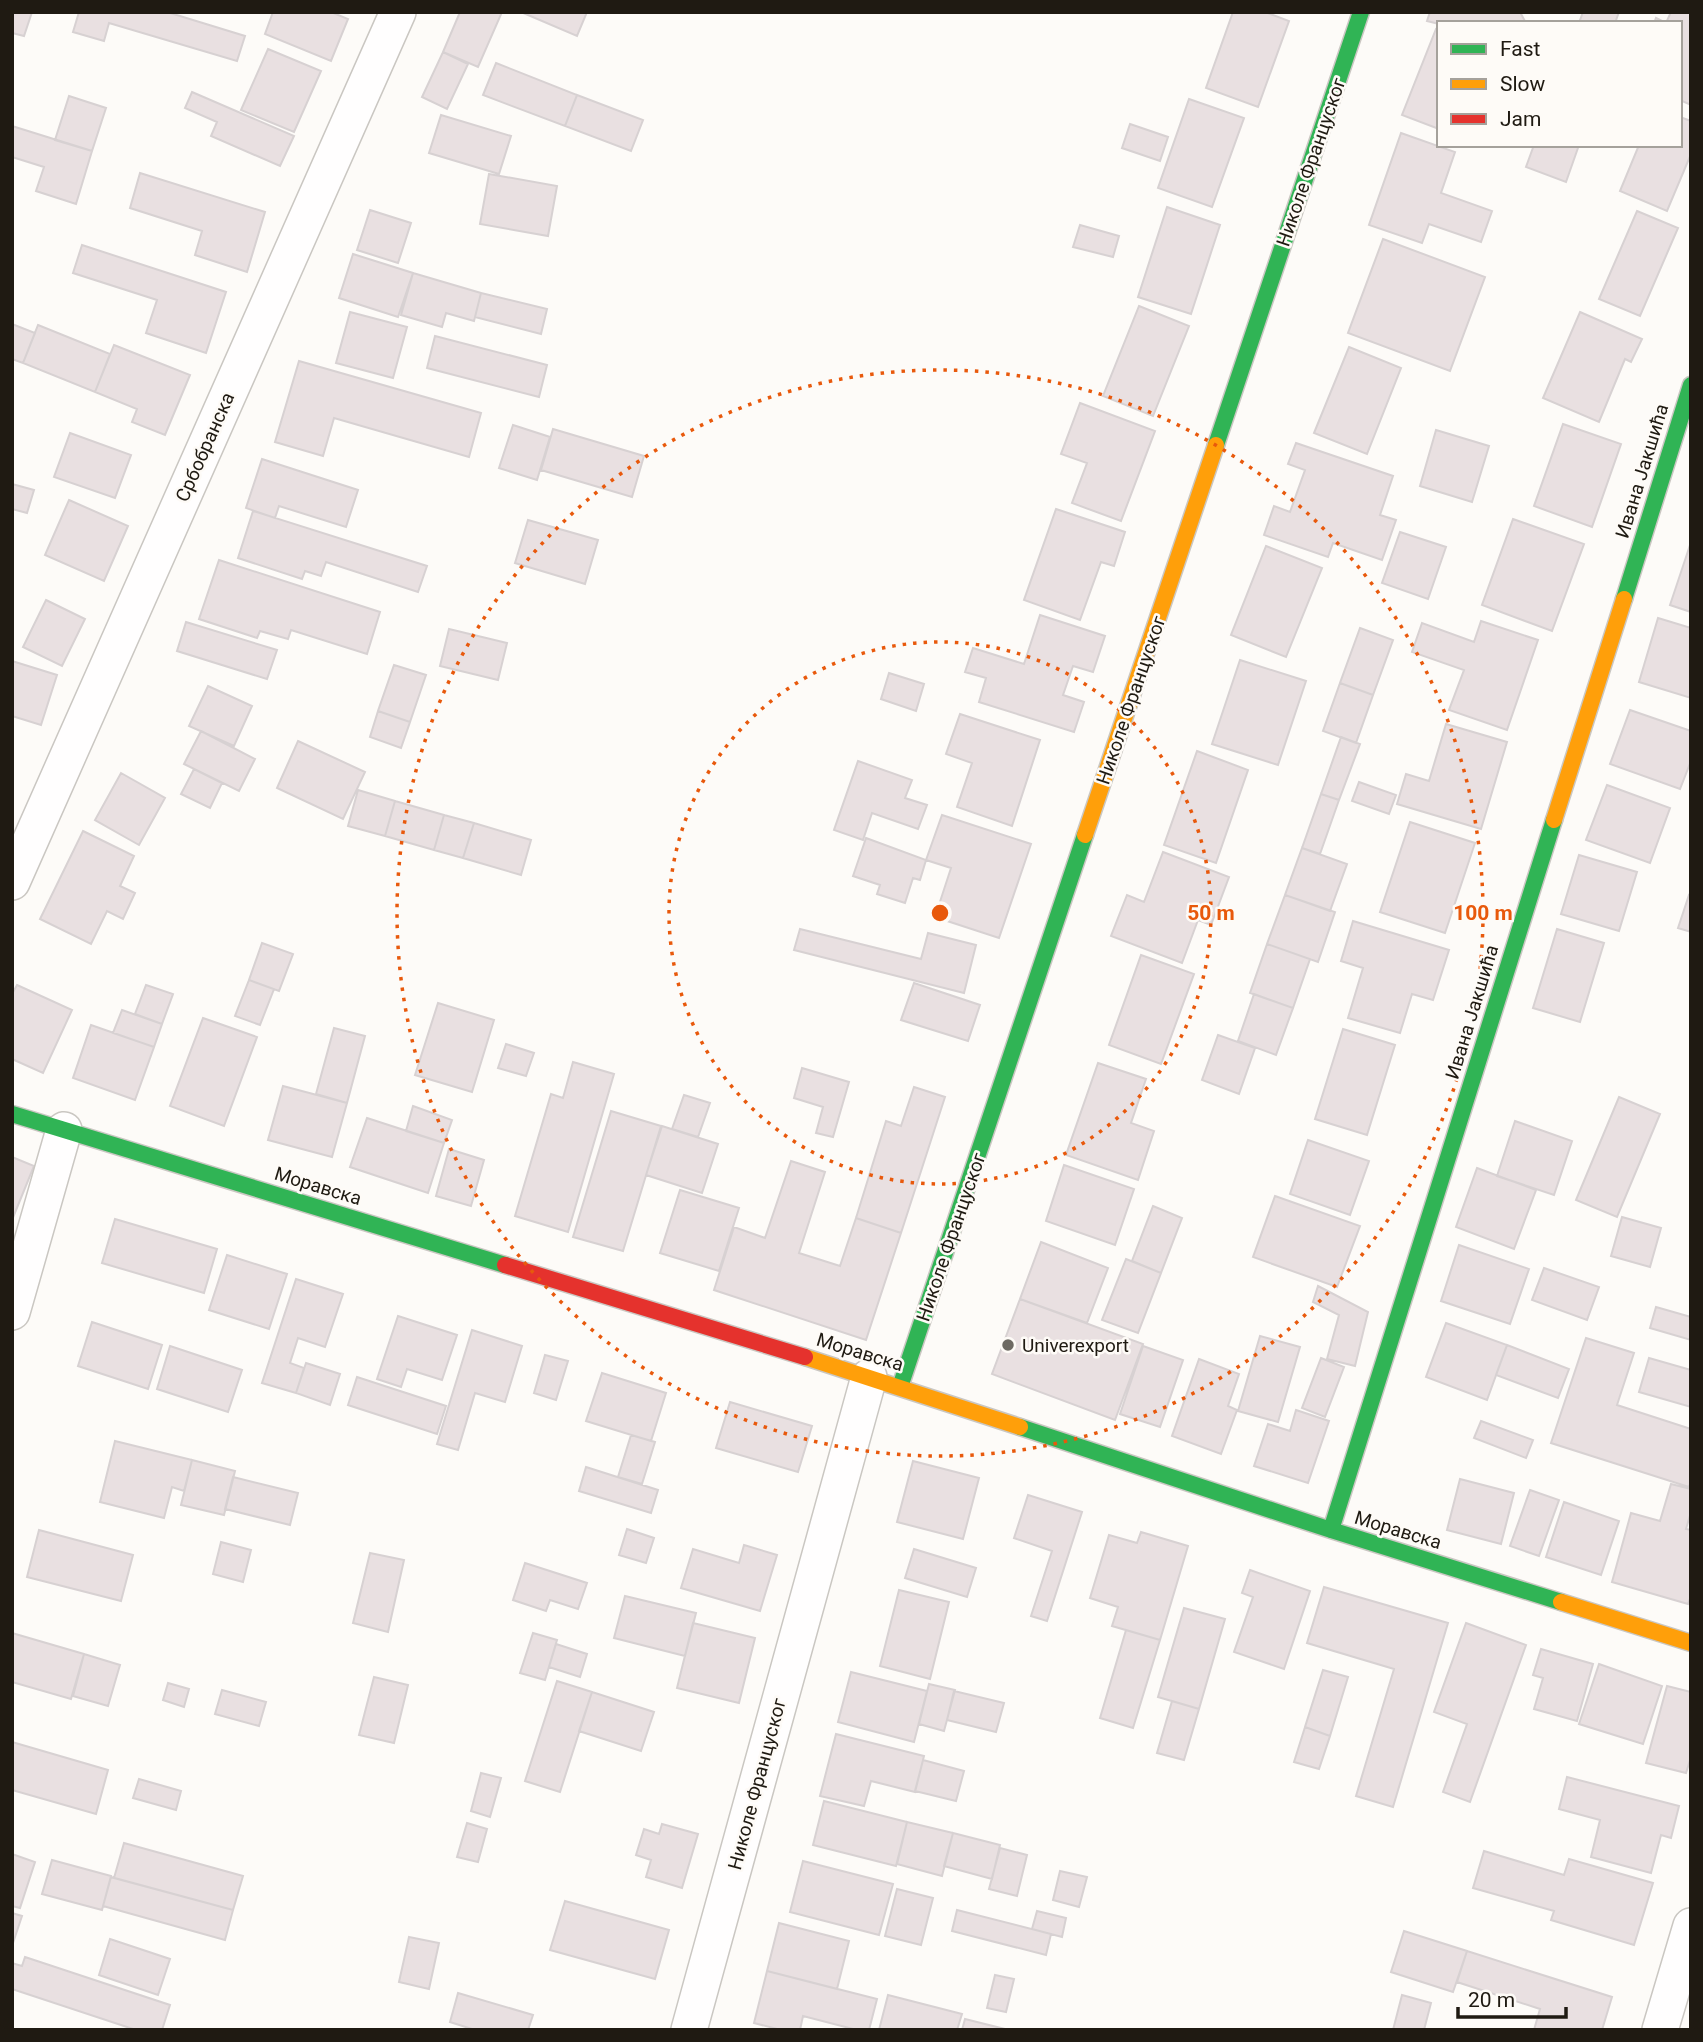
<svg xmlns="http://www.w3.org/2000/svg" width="1703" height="2042" font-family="Roboto,sans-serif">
	<rect width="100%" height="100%" fill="#fdfbf8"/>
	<path fill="#e9e0e1" stroke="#d7d1d2" stroke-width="2" d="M12,12H32L24,36L12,33Z
		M79,12H167L245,36L237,61L109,23L104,41L73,32Z
		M273,12H331L348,19L331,61L265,34Z
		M460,12H502L478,67L443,52Z
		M521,12H587L577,36Z
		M1233,12H1265L1289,21L1258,107L1206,88Z
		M1430,12H1520L1526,23L1439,24L1427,21Z
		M1583,12H1619L1615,23H1579Z
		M1671,12H1691V105L1680,100V23H1654L1656,18L1666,23Z
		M1436,29L1439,30V129L1402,115Z
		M268,49L321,71L294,132L241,110Z
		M443,52L468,64L447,109L422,97Z
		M496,63L577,95L565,126L483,95Z
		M192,92L294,136L280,166L211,136L217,122L185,108Z
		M577,95L643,120L631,151L565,126Z
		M69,96L106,108L92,151L55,140Z
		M1189,99L1244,118L1212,207L1158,188Z
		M441,115L511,136L499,174L429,153Z
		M1680,117L1691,121V154L1667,211L1620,191L1639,145H1680Z
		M1130,124L1168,137L1160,161L1122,148Z
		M12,126L92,151L76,204L36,191L44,167L12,157Z
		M1401,133L1455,152L1441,193L1492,211L1481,242L1429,224L1422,243L1369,225Z
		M1534,145H1579L1566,182L1526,167Z
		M140,173L265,212L247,272L195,255L202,231L130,208Z
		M489,174L557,186L548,236L480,224Z
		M1167,207L1220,225L1191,314L1138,297Z
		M370,210L411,223L398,263L357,250Z
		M1637,211L1678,228L1640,316L1599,299Z
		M1080,225L1119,236L1113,257L1073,247Z
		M1383,239L1485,277L1450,371L1348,333Z
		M82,245L226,292L206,353L146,333L157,300L73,273Z
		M353,254L413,273L398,317L339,298Z
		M413,273L481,293L474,321L446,313L442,327L401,315Z
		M481,293L547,309L541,334L475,317Z
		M1139,306L1189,326L1153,416L1103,396Z
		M350,312L407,327L393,378L336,363Z
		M1580,312L1642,339L1631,362L1625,359L1599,422L1543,398Z
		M12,324L35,333L23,363L12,359Z
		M38,325L110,354L95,392L23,363Z
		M435,336L547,365L539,397L427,368Z
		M114,345L190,375L165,435L132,422L137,409L95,392Z
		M1349,347L1401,368L1367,454L1314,433Z
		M299,361L481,413L469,457L334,418L323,456L275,442Z
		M1080,403L1155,431L1121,521L1072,503L1087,463L1061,454Z
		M1563,424L1621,444L1592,527L1534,506Z
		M513,425L550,437L537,480L499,468Z
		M553,429L644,456L632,497L541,470Z
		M1436,430L1489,446L1472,502L1420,486Z
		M70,433L131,455L115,498L54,477Z
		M1296,443L1393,476L1380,515L1396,520L1382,560L1333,543L1328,557L1264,535L1274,506L1290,512L1305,470L1288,464Z
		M262,459L358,490L346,527L279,506L275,518L246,508Z
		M12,484L34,490L27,513L12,509Z
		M69,500L128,526L104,581L45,555Z
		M1056,509L1125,532L1114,566L1101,562L1080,620L1024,600Z
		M253,511L427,566L418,592L326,562L321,576L305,571L302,579L238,558Z
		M1513,519L1584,544L1552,631L1482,605Z
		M528,520L598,540L585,584L515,563Z
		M1400,532L1446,547L1428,599L1382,583Z
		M1690,545L1691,546V612L1670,605Z
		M1266,546L1322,568L1286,657L1231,635Z
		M219,560L380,612L367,654L291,630L288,639L260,631L257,638L199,619Z
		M46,600L85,619L62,666L23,647Z
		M1040,615L1105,636L1093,672L1073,666L1063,695L1084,702L1074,732L979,702L986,678L965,672L973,648L1024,664Z
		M1658,618L1691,628V698L1639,682Z
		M1481,621L1538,640L1507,730L1449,710L1464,670L1412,652L1422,623L1474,642Z
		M186,622L277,650L267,679L177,651Z
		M1360,628L1393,640L1373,695L1340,683Z
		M449,629L507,643L498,680L440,666Z
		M1240,660L1306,681L1278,765L1212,744Z
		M12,661L57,675L41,725L12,716Z
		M394,665L426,675L410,722L378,711Z
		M889,673L924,684L916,711L881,699Z
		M1340,683L1373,695L1356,743L1323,731Z
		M208,686L252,706L234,746L189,726Z
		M1630,710L1691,731V761L1680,789L1610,764Z
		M378,711L410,722L401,748L370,737Z
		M960,714L1040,740L1012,826L957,807L972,763L946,754Z
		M1446,724L1507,742L1481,829L1397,804L1406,774L1429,781Z
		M201,731L255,759L239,791L184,764Z
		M1341,737L1360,744L1339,800L1321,794Z
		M298,741L365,772L343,819L277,788Z
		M1197,751L1248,770L1216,863L1164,845Z
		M858,761L912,780L905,798L927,805L918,829L872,813L863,840L834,830Z
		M194,769L222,783L210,808L181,794Z
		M121,773L165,798L139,845L95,820Z
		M1359,782L1396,795L1389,814L1352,801Z
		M1607,785L1670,808L1650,863L1586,840Z
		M358,790L395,801L385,836L348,826Z
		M1321,794L1339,800L1320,854L1302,848Z
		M395,801L444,815L434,850L385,836Z
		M444,815L474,823L463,858L434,850Z
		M942,815L1031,844L999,938L935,917L951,868L926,860Z
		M1410,822L1475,843L1445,933L1380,912Z
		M474,823L531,840L521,875L463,858Z
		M83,831L134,856L120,886L135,893L123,919L107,911L91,944L40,919Z
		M866,838L926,860L920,880L913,878L905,903L877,894L880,885L853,876Z
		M1302,848L1347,864L1330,911L1285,895Z
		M1163,852L1229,877L1211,925L1198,920L1182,963L1111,936L1127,895L1144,902Z
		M1579,855L1637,872L1619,931L1561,914Z
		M1285,895L1335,912L1318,962L1267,944Z
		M1689,895L1691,896V932L1678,928Z
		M1353,921L1449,950L1433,1000L1412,994L1400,1033L1348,1018L1363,968L1341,961Z
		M800,929L921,959L928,933L976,945L964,993L794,950Z
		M1557,929L1604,943L1580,1022L1533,1008Z
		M262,943L293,954L279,991L249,980Z
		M1267,944L1310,959L1293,1008L1250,993Z
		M1141,955L1194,974L1161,1064L1109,1045Z
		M249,980L274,989L260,1025L235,1016Z
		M914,983L980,1005L968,1041L901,1020Z
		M17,985L72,1010L43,1073L12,1059V994Z
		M146,985L173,994L162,1024L135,1014Z
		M1254,994L1293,1008L1276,1055L1238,1041Z
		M438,1003L494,1020L472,1092L415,1075Z
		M122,1010L162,1024L154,1047L113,1033Z
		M203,1018L257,1037L224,1126L170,1106Z
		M91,1025L154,1047L135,1100L73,1078Z
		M334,1028L365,1036L347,1103L316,1094Z
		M1343,1029L1395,1045L1367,1135L1315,1119Z
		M1218,1035L1255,1048L1239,1094L1202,1080Z
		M506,1044L534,1053L526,1076L498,1068Z
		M573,1062L614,1074L568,1232L515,1216L551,1094L563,1098Z
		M1098,1063L1146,1079L1131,1123L1154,1131L1138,1180L1066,1155Z
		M802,1068L849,1082L833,1137L816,1133L823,1107L794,1098Z
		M283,1086L347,1103L332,1157L268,1140Z
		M914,1087L945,1097L901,1233L856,1218L886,1121L901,1126Z
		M684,1095L710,1103L698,1137L672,1129Z
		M1619,1097L1660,1114L1617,1217L1576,1200Z
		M413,1106L452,1120L444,1143L406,1131Z
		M611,1111L661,1126L623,1251L573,1237Z
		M367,1118L444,1143L428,1193L350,1167Z
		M1515,1121L1572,1141L1554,1195L1497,1176Z
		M662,1126L718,1144L702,1193L646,1175Z
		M1308,1140L1369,1161L1350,1215L1290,1194Z
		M449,1149L484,1160L471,1206L436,1196Z
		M12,1157L34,1166L12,1220Z
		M791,1161L825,1172L799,1253L840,1266L856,1218L901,1233L866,1340L714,1290L734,1227L765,1238Z
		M1064,1165L1134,1189L1115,1245L1046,1221Z
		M1477,1168L1536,1190L1514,1249L1456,1227Z
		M680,1190L739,1208L719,1271L660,1253Z
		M1275,1196L1360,1226L1337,1287L1253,1257Z
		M1153,1206L1182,1218L1161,1273L1132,1261Z
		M1622,1217L1661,1228L1650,1267L1611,1256Z
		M115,1219L217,1249L204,1293L102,1263Z
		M1041,1242L1108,1268L1087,1323L1020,1299Z
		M1459,1245L1529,1269L1510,1324L1441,1301Z
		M227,1255L287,1274L269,1329L209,1310Z
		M1126,1259L1161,1273L1138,1333L1102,1320Z
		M1544,1268L1599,1287L1587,1320L1532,1300Z
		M296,1279L343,1294L325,1347L298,1338L290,1363L304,1368L296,1393L262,1383Z
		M1318,1286L1368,1312L1355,1366L1327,1359L1339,1315L1313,1302Z
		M1020,1299L1143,1344L1115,1420L992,1374Z
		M1656,1307L1691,1317V1340L1650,1328Z
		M398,1316L457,1335L442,1380L407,1369L401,1387L377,1379Z
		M92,1322L162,1345L148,1389L78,1366Z
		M1446,1323L1507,1345L1487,1400L1426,1377Z
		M472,1330L522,1346L505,1402L475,1393L458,1450L437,1444Z
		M1260,1336L1300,1347L1278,1422L1238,1411Z
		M1586,1338L1634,1353L1617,1405L1691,1429V1481L1689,1487L1551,1443Z
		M1507,1345L1569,1369L1558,1398L1496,1375Z
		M170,1346L242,1370L228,1412L157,1389Z
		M1143,1346L1183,1360L1160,1427L1120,1414Z
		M545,1355L568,1361L556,1400L534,1393Z
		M1321,1358L1344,1367L1325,1417L1302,1408Z
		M1649,1358L1691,1370V1407L1639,1392Z
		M1199,1359L1239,1374L1228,1406L1237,1410L1221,1454L1172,1436Z
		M306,1363L340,1374L330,1405L296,1393Z
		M602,1373L666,1393L651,1441L586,1421Z
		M357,1377L446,1406L437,1434L348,1405Z
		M730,1402L812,1426L798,1472L716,1448Z
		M1296,1410L1329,1421L1308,1483L1254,1466L1268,1424L1290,1431Z
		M1481,1421L1533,1440L1526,1458L1474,1438Z
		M631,1435L655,1442L642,1484L618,1477Z
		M115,1441L192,1460L184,1491L172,1487L164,1518L100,1502Z
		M192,1460L235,1471L224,1515L181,1505Z
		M913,1461L979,1478L963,1539L897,1522Z
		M586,1467L658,1490L651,1513L579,1491Z
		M233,1477L298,1493L290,1525L225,1509Z
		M1460,1479L1514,1493L1501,1544L1447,1530Z
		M1671,1484L1691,1489V1512L1686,1529L1691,1530V1596L1688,1604L1612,1582L1631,1513L1660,1521Z
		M1530,1490L1559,1500L1539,1556L1510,1546Z
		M1028,1495L1082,1512L1047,1621L1031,1616L1052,1551L1014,1538Z
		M1564,1502L1619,1521L1601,1575L1546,1557Z
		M627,1529L654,1538L646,1563L619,1555Z
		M39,1530L133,1555L121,1601L27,1577Z
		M1141,1532L1188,1546L1160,1640L1112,1626L1118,1607L1090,1598L1109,1535L1137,1543Z
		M221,1542L251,1550L243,1582L213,1574Z
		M744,1545L777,1555L760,1611L681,1588L693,1549L739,1563Z
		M914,1549L976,1568L967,1597L905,1578Z
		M370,1553L404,1560L388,1632L353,1623Z
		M525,1563L587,1583L578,1609L550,1600L546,1611L513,1600Z
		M1250,1570L1310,1591L1284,1669L1234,1652L1253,1597L1242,1593Z
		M1324,1587L1448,1623L1393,1807L1356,1796L1394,1669L1307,1643Z
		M899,1590L949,1602L930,1679L880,1666Z
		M625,1596L696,1613L685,1656L614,1638Z
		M1184,1608L1225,1619L1199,1709L1158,1697Z
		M693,1623L755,1638L739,1703L677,1688Z
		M1466,1623L1526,1645L1470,1802L1443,1792L1467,1724L1434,1712Z
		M1126,1630L1160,1640L1133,1728L1100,1718Z
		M12,1633L84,1654L71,1699L12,1682Z
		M533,1633L557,1640L545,1680L520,1673Z
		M556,1644L587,1654L580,1677L549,1667Z
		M1541,1649L1593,1664L1577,1721L1534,1709L1543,1678L1533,1675Z
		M84,1654L120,1665L108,1706L73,1696Z
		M1599,1664L1662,1686L1643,1744L1579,1724Z
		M1323,1670L1348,1677L1330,1736L1305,1727Z
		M851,1672L927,1691L914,1742L838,1722Z
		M374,1677L408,1685L394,1743L359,1735Z
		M557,1681L592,1692L560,1792L525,1781Z
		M168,1683L189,1689L184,1707L163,1700Z
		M929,1684L955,1690L944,1731L919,1724Z
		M1667,1686L1691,1692V1757L1686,1773L1646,1763Z
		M222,1690L266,1702L259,1726L215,1714Z
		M954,1691L1004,1703L996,1732L947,1720Z
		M592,1692L654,1712L641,1751L579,1731Z
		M1172,1701L1199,1709L1184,1760L1157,1753Z
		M1305,1727L1330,1736L1319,1769L1294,1762Z
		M836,1734L924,1756L915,1792L871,1781L864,1806L820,1796Z
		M12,1742L108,1770L96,1814L12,1790Z
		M923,1760L964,1771L956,1801L915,1791Z
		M481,1773L501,1778L490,1817L471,1811Z
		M1567,1777L1679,1806L1671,1838L1661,1835L1651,1873L1591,1857L1600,1820L1559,1809Z
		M139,1779L181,1791L176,1810L133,1798Z
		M824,1801L907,1822L896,1866L813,1845Z
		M907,1822L953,1833L942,1876L897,1864Z
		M467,1823L487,1829L478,1862L457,1857Z
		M662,1824L698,1834L682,1888L646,1877L651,1860L636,1855L644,1829L659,1834Z
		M953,1833L1000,1845L992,1879L944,1866Z
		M124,1843L243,1876L233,1910L114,1878Z
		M1000,1848L1027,1855L1017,1896L989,1889Z
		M1484,1851L1564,1875L1569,1859L1653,1883L1634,1945L1551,1920L1554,1911L1473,1888Z
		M12,1854L35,1862L20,1908L12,1906Z
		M52,1860L111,1876L102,1910L42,1894Z
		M803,1861L893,1884L879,1935L790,1912Z
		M1060,1871L1087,1877L1079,1907L1053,1900Z
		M111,1877L233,1910L225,1940L103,1906Z
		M897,1889L933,1898L921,1945L885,1936Z
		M565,1901L669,1930L655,1979L550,1950Z
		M957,1910L1051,1934L1046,1955L952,1931Z
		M1037,1911L1066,1918L1062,1937L1032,1929Z
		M12,1913L22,1916L12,1946Z
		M779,1923L849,1941L837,1989L767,1971Z
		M1404,1931L1467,1951L1453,1992L1391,1972Z
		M409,1937L439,1943L429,1989L399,1982Z
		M110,1939L170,1959L158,1995L99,1975Z
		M1467,1951L1612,1997L1602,2030H1534L1540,2009L1457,1982Z
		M25,1957L170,2005L162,2030H136L12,1989V1963L22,1966Z
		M767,1971L877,1999L869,2030H857L803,2016L800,2030H781L754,2023Z
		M995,1975L1014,1979L1006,2012L987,2008Z
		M458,1993L533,2015L528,2030H475L450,2022Z
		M888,1995L962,2014L957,2030H879Z
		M1402,1995L1431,2003L1424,2030H1393Z
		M965,2019L1009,2030H962Z"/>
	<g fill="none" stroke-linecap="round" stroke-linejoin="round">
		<g stroke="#cac7c2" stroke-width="38">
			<path id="street" d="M12,882L398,12
				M12,1312L64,1130
				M689,2030L869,1377
				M1660,2030L1691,1926"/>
		</g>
		<g stroke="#cac7c2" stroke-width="19">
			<path id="fast" d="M1216,445L1361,12
				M1624,599L1691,385
				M12,1114L505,1265
				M900,1387L1085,835
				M1020,1427L1331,1530L1561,1602
				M1331,1530L1554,820"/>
		</g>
		<g stroke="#cac7c2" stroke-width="19">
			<path id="slow" d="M1554,820L1624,599
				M1085,835L1216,445
				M805,1357L1020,1427
				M1561,1602L1691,1643"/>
		</g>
		<g stroke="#cac7c2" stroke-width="19">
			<path id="jam" d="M505,1265L805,1357"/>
		</g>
		<use href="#street" stroke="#fffefe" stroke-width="35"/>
		<use href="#fast" stroke="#30b455" stroke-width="16"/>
		<use href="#slow" stroke="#ff9f0a" stroke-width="16"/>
		<use href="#jam" stroke="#e5322d" stroke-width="16"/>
	</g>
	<g fill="none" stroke="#e8590c" stroke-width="3.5" stroke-dasharray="3.5 7">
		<circle cx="940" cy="913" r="271"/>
		<circle cx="940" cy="913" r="543"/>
	</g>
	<circle fill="#6d6962" stroke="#fefbf7" stroke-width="2.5" cx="1008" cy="1345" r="7"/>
	<g text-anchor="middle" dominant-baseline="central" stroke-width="5" stroke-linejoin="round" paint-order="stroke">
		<g font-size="19" fill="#1f1a12" stroke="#fefbf7">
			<text transform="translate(1311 162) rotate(-71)">Николе Француског</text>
			<text transform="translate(205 447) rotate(-66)">Србобранска</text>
			<text transform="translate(1642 471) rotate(-73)">Ивана Јакшића</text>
			<text transform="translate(1131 700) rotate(-71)">Николе Француског</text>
			<text transform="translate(1472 1012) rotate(-73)">Ивана Јакшића</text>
			<text transform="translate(318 1186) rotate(17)">Моравска</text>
			<text transform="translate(951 1237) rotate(-71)">Николе Француског</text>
			<text transform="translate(860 1352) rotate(17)">Моравска</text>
			<text transform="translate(1398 1530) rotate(17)">Моравска</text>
			<text transform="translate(757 1784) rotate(-75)">Николе Француског</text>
		</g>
		<g font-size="19" fill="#1f1a12" stroke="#fefbf7" text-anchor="start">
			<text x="1022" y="1345">Univerexport</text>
		</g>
	</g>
	<circle cx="940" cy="913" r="10" fill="#e8590c" stroke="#fefbf7" stroke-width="3.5"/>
	<g font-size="21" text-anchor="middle" font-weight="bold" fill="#e8590c" stroke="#fefbf7" stroke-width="5" stroke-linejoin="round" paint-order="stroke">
		<text x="1211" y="920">50 m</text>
		<text x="1483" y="920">100 m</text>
	</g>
	<rect width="1703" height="2042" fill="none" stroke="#1f1a12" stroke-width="28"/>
	<rect x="1437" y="21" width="245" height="126" fill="#fefbf7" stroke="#a5a19b" stroke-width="2"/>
	<rect x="1451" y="44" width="35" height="10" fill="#30b455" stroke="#a5a19b" stroke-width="2"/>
	<text x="1500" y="56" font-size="21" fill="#1f1a12">Fast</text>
	<rect x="1451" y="79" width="35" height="10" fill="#ff9f0a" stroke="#a5a19b" stroke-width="2"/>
	<text x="1500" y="91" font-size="21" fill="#1f1a12">Slow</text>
	<rect x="1451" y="114" width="35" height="10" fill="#e5322d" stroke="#a5a19b" stroke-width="2"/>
	<text x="1500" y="126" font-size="21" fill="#1f1a12">Jam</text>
	<path d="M1458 2007v10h108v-10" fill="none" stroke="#1f1a12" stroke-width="3.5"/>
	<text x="1468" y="2007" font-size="21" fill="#1f1a12" stroke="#fefbf7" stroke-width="5" paint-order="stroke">20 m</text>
</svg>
